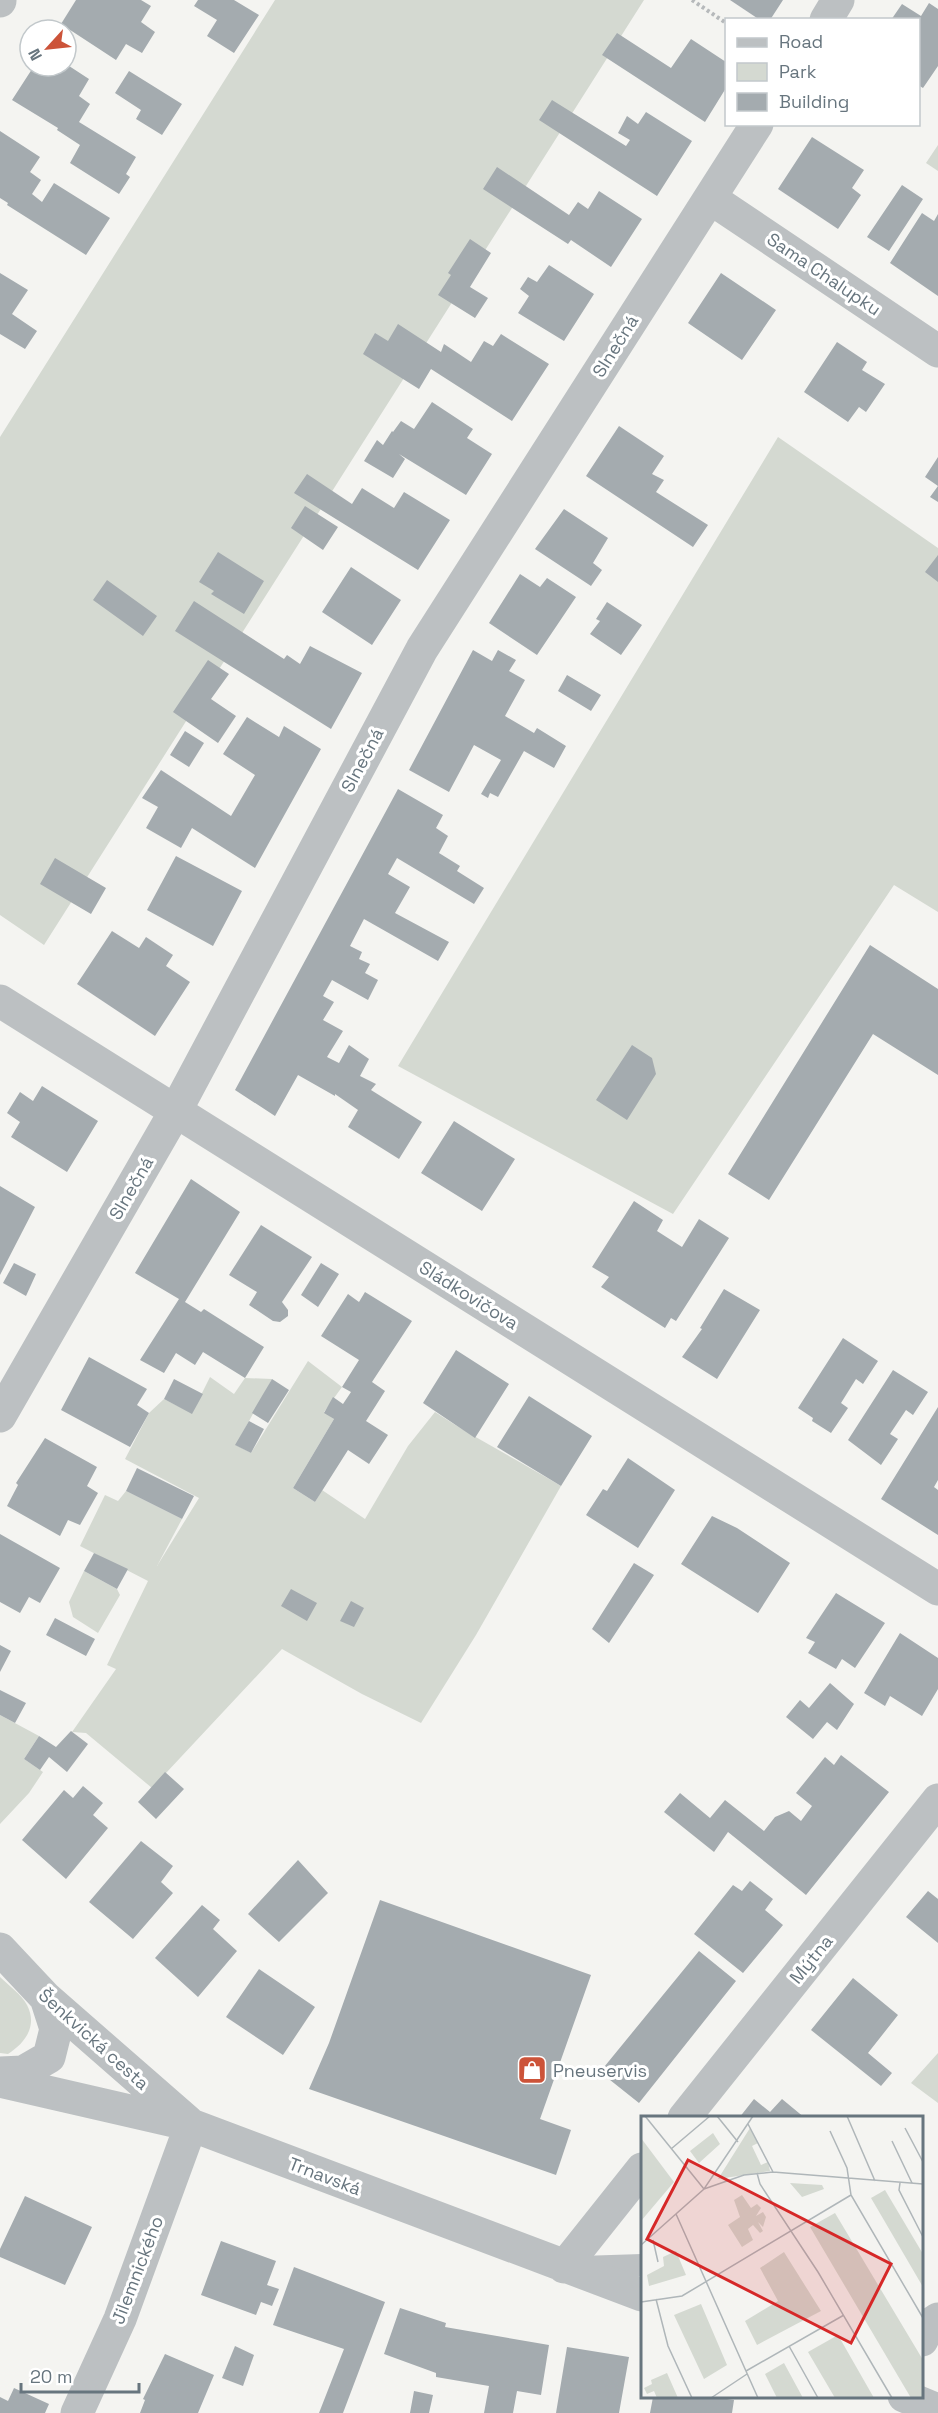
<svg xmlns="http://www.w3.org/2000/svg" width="938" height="2413" font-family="'Space Grotesk',sans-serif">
	<rect width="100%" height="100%" fill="#f4f4f1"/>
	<path fill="#d4d9d1" d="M275,0H644L44,945L0,915V437Z
		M938,145V171L926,163Z
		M778,437L938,548V912L894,885L673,1214L398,1066Z
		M308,1361L342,1387L324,1412L334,1419L293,1488L315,1502L322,1490L365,1519L408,1446L435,1412C476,1439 520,1461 561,1486L476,1635L421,1723L362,1694L282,1649L152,1788L86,1733L72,1732L116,1669L107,1665L148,1581L80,1546L105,1495L118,1501L126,1491L182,1519L157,1566L199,1498L125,1459L149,1413L164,1399L192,1413L210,1377L234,1394L245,1378L272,1379L236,1445L251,1453Z
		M84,1571L117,1589L120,1595L98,1633L73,1617L69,1602Z
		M0,1715L39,1736L24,1759L43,1772L29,1793L0,1824Z
		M0,1977C8,1985 22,1995 27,2005C38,2026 25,2043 8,2054L0,2053Z
		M938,2053V2103L911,2083Z"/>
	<path fill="#a4abaf" d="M76,0H141L151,6L141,22L155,32L142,53L126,44L116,60L61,24Z
		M198,0H234L259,15L234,53L207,36L217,20L194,6Z
		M730,0H783L770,20H760Z
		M929,3L938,9V66L923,88L918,85V20H891L902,4L921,16Z
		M617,33L671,68L691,39L726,62V88L705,122L602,55Z
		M66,64L89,79L79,96L90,104L79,122L136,157L126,174L130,177L119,194L70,163L80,145L57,130L58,128L12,100L34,66H66Z
		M129,71L182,104L162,135L136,119L141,110L115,93Z
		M552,100L626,146L630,140L618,133L627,116L638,124L646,112L692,141L657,196L539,120Z
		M0,131L40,157L30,172L41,180L32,194L42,202L54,183L110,218L86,255L7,205L8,203L0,198Z
		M812,137L864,170L852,188L861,195L838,229L778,189Z
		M497,167L569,215L578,202L588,209L599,191L642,219L611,267L571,240L568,244L483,189Z
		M902,185L923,199L889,251L867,237Z
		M922,213L934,221L938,214V296L890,263Z
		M470,239L491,253L470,287L488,298L475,318L438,295L451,275L448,273Z
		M549,265L594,294L564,341L518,313L529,296L520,289L528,277L537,282Z
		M0,273L28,290L12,314L37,331L25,349L0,334Z
		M721,273L776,310L742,360L688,323Z
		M398,324L441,352L444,344L471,362L484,341L493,346L501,334L549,364L512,421L431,369L419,389L363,354L375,333L388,341Z
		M837,342L867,362L862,370L885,384L866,412L859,407L848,422L804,392Z
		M432,402L473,429L467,438L492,454L466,495L399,454L405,459L393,478L364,461L377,440L383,445L392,431L393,432L401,421L414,429Z
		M619,426L664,456L652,474L664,480L656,492L708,525L693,547L586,476Z
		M938,457V502L930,497L938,486L925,477Z
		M307,474L352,504L362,488L394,508L404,492L450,520L418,570L294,493Z
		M305,506L338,527L323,550L291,528Z
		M564,509L608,538L593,563L602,570L591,586L535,549Z
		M218,552L264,581L244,614L211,594L214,591L199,582Z
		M938,555V582L925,572Z
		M351,567L401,600L372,645L322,612Z
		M520,574L540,587L547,578L576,597L537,655L489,623Z
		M107,580L157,616L143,636L93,600Z
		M194,601L284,659L287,655L300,664L310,646L362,673L331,729L175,631Z
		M607,602L642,625L621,655L590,634L600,621L596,619Z
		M473,650L492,661L498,650L516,660L509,671L525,680L505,716L534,733L537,728L566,746L554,768L524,751L498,797L490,793L488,798L481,794L501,760L474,745L449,792L409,770Z
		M208,660L229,674L211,699L236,716L218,743L173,712Z
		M567,675L601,695L591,711L558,691Z
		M247,717L279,737L284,726L321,749L255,868L192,828L181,848L146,828L158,807L142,798L161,770L231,816L255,775L223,754Z
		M185,731L204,743L189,767L170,755Z
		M398,789L443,815L436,828L448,836L439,853L460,866L457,871L484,888L474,904L397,858L388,874L410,887L395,913L449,942L438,961L364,919L350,946L362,952L359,959L370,964L365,973L378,980L368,1000L332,980L323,996L334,1002L323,1020L343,1031L327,1057L339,1063L349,1045L369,1059L360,1076L376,1084L371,1090L422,1122L399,1159L348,1127L358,1110L335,1094V1096L298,1075L275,1116L235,1090Z
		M176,856L242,891L213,946L147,910Z
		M55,858L106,888L91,914L40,884Z
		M112,931L139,948L146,937L173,955L166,966L190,982L155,1036L77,984Z
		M870,945L938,989V1075L873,1034L769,1200L728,1174Z
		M632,1045L652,1058L656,1074L627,1120L596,1100Z
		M42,1086L98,1121L67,1172L11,1137L20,1122L7,1113L20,1092L33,1101Z
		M454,1121L515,1159L482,1211L421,1173Z
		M191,1179L240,1212L185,1302L201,1312L204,1309L264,1347L245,1378L203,1352L195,1365L176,1353L164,1373L140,1360L179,1299L135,1273Z
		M0,1186L35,1207L0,1275Z
		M634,1201L663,1220L657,1231L682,1247L699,1219L729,1238L676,1321L671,1318L665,1328L601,1287L609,1277L592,1267Z
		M261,1225L312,1257L282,1302L288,1310V1316L280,1322L273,1321L249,1305L257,1292L229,1275Z
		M14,1263L36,1274L26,1296L3,1283Z
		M321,1263L339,1274L318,1307L301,1295Z
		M724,1289L760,1310L717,1379L682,1357L702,1329L700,1328Z
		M365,1292L412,1321L372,1382L385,1391L366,1421L388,1435L369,1464L348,1450L315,1502L293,1488L334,1419L324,1413L333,1397L343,1404L351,1392L342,1387L359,1360L321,1336L348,1294L359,1302Z
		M843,1338L878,1361L863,1384L856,1379L841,1403L848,1408L831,1433L812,1421L813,1418L798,1408Z
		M456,1350L509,1384L475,1438L423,1403Z
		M89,1357L147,1389L137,1405L149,1413L130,1447L61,1410Z
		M893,1370L928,1392L913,1415L906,1410L890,1434L898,1439L881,1465L848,1440Z
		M174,1379L203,1394L192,1414L164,1399Z
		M272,1379L289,1390L268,1423L252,1413Z
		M529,1396L592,1436L561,1486L497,1447Z
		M938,1407V1480L934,1487L938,1490V1535L881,1499Z
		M249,1421L264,1429L251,1453L235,1445Z
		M45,1438L97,1467L87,1486L98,1493L80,1525L68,1520L60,1536L7,1506L18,1485L16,1483Z
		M628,1458L675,1490L638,1548L586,1515L603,1489L607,1491Z
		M137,1468L194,1496L182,1519L126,1491Z
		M712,1516L737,1528L790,1563L758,1613L681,1564Z
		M0,1534L60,1568L40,1603L29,1597L20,1613L0,1602Z
		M94,1553L128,1569L117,1589L84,1571Z
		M634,1563L654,1575L609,1643L592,1629Z
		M291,1589L317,1603L307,1621L281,1606Z
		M836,1593L885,1623L855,1668L842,1659L836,1669L808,1653L815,1642L806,1638Z
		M351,1601L364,1608L354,1627L340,1621Z
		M55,1618L95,1639L86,1656L46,1635Z
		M900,1633L938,1658V1689L922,1716L890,1696L885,1706L864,1693Z
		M0,1645L11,1651L0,1672Z
		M830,1683L854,1704L837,1730L827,1722L813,1739L786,1717L800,1700L809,1708Z
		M0,1690L26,1703L15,1723L0,1715Z
		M71,1731L88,1744L67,1772L49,1757L40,1770L24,1759L39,1736L56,1747Z
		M841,1755L889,1792L806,1895L728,1832L714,1852L664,1812L680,1793L710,1818L725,1800L764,1831L775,1817L789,1811L801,1821L812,1806L796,1793L825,1757L834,1765Z
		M165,1772L184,1789L156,1819L138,1802Z
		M83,1786L103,1803L93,1815L108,1828L66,1879L22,1840L64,1790L73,1798Z
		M141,1841L173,1866L161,1882L173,1893L133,1939L89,1902Z
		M298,1860L328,1893L279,1942L248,1914Z
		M750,1881L773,1899L765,1910L783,1925L743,1973L694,1934L733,1885L742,1891Z
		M928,1891L938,1899V1943L906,1917Z
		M380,1900L591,1975L540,2119L571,2130L556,2175L309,2089L329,2043Z
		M202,1905L220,1920L213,1929L237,1951L198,1997L155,1958Z
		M699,1951L736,1981L639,2103L600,2072Z
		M259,1969L315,2007L283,2055L226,2017Z
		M853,1978L898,2015L868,2053L892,2073L881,2086L811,2030Z
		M754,2099L770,2112L782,2099L805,2118H739Z
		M25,2196L92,2227L65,2285L0,2257V2249Z
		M221,2241L276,2261L267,2285L279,2289L272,2306L261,2302L256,2315L201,2295Z
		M294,2267L385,2302L343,2413H319L344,2349L273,2325Z
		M400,2308L446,2323L445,2327L549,2345L541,2395L517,2391L513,2413H484L489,2386L436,2377V2373L384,2354Z
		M235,2346L254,2355L243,2386L222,2378Z
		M567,2347L629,2357L619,2413H556Z
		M165,2354L214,2375L198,2413H140L145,2400L143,2399Z
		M14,2388L49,2404L45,2413H0V2397L8,2401Z
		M414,2391L433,2395L429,2413H410Z
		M653,2397H713L734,2400L732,2413H650Z"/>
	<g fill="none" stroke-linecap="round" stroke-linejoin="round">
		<path stroke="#b6b9bb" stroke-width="4" stroke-dasharray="3 3" stroke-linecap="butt" d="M692,0L726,23"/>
		<path stroke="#bcc0c2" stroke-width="22" d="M581,2267L642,2265"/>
		<path stroke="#bcc0c2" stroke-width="33" d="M0,1V0
			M826,20L838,0
			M710,198L938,351
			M0,1001L938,1589
			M0,1416L175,1112L422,649L757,124
			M0,1949L46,1998L188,2122
			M0,2073L23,2072L49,2057L56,2029L46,1998
			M0,2081L191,2125L642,2295
			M684,2118L938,1800
			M564,2267L642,2169
			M922,2340L929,2325L938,2319
			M904,2396L938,2410
			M77,2413L120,2319L191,2125"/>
	</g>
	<defs>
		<g id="shop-square" transform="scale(1.5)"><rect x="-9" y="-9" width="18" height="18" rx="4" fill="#cc5339" stroke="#fff"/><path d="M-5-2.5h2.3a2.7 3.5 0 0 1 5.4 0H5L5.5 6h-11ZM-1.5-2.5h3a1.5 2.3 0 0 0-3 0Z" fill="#fff"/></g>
	</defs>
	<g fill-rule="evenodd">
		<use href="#shop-square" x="532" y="2070"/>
	</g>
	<g text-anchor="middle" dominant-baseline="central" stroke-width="6" stroke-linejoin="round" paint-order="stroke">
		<g font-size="18" fill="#67757e" stroke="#fff">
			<text transform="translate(824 274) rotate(34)">Sama Chalupku</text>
			<text transform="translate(615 346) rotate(-58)">Slnečná</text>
			<text transform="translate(362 760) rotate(-62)">Slnečná</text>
			<text transform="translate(131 1188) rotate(-60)">Slnečná</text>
			<text transform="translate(469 1295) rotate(32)">Sládkovičova</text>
			<text transform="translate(811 1959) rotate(-51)">Mýtna</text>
			<text transform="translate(94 2039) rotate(42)">Šenkvická cesta</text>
			<text transform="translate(325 2176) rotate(21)">Trnavská</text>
			<text transform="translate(137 2270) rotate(-69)">Jilemnického</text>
		</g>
		<g font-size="18" fill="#67757e" stroke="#fff" text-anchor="start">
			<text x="553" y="2070">Pneuservis</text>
		</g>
	</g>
	<g transform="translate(641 2116)">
		<rect width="282" height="282" fill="#f4f4f1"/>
		<path d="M109,12L117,27L111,30L120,49L127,46L129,55L77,63ZM72,17L79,28L58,47L49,35ZM0,22L33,66L0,105ZM149,67L181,69L183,73L161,81ZM244,74L282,138V171L230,82ZM101,79L110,92L116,88L120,92L115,100L122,96L125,101L122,111L117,106L122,115L119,117L112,109L107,113L112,124L101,131L87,109L99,101L93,84ZM194,97L282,244V282H270L169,111ZM35,135L45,159L8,170L6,159L23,150L22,141ZM143,136L180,195L116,229L104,205L137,185L119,152ZM60,188L86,249L63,263L33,199ZM197,219L233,282H194L167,236ZM143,247L162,282H136L124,258ZM26,257L37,282H16L13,275L6,278L3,272L11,268L10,264Z" fill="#d4d9d1"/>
		<path fill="none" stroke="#afb6b9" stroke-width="1.5" d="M4,0L63,73M76,0L97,26M206,0L234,65M107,8L132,56M264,12L282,46M189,15L206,52L210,79L282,202M251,25L271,67M30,33L69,0M116,57L119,68L177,156L251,282M259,67L258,74L282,121M63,73L103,59L132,56L282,68M35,98L117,282M12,124L17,146M0,129L63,73L112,0M15,183L27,230L51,282M0,186L41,180L210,79M148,230L177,282M105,255L203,199M70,282L106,258"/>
		<path fill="#d62828" fill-opacity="0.15" stroke="#d62828" stroke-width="3" d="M47,44L250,148L210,227L6,123Z"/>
		<rect width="282" height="282" fill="none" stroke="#67757e" stroke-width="3"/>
	</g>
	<rect x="725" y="18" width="195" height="108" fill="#ffffff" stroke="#c2c8cb" stroke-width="1.5"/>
	<rect x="737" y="38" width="30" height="9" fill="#bcc0c2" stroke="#c2c8cb" stroke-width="1.5"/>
	<text x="779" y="48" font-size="18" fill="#67757e">Road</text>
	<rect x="737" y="63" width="30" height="18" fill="#d4d9d1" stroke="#c2c8cb" stroke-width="1.5"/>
	<text x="779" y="78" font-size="18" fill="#67757e">Park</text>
	<rect x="737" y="93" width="30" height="18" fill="#a4abaf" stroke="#c2c8cb" stroke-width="1.5"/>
	<text x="779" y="108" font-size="18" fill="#67757e">Building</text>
	<g transform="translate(48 48) rotate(243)"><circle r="28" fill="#ffffff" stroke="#c2c8cb" stroke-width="1.5"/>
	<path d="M0-4.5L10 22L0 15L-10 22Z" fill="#cc5339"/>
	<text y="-9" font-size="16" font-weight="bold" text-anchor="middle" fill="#67757e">N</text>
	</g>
	<path d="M21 2383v9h118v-9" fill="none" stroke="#67757e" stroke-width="3"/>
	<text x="30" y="2383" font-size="18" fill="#67757e" stroke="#ffffff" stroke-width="4.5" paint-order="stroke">20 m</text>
</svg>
